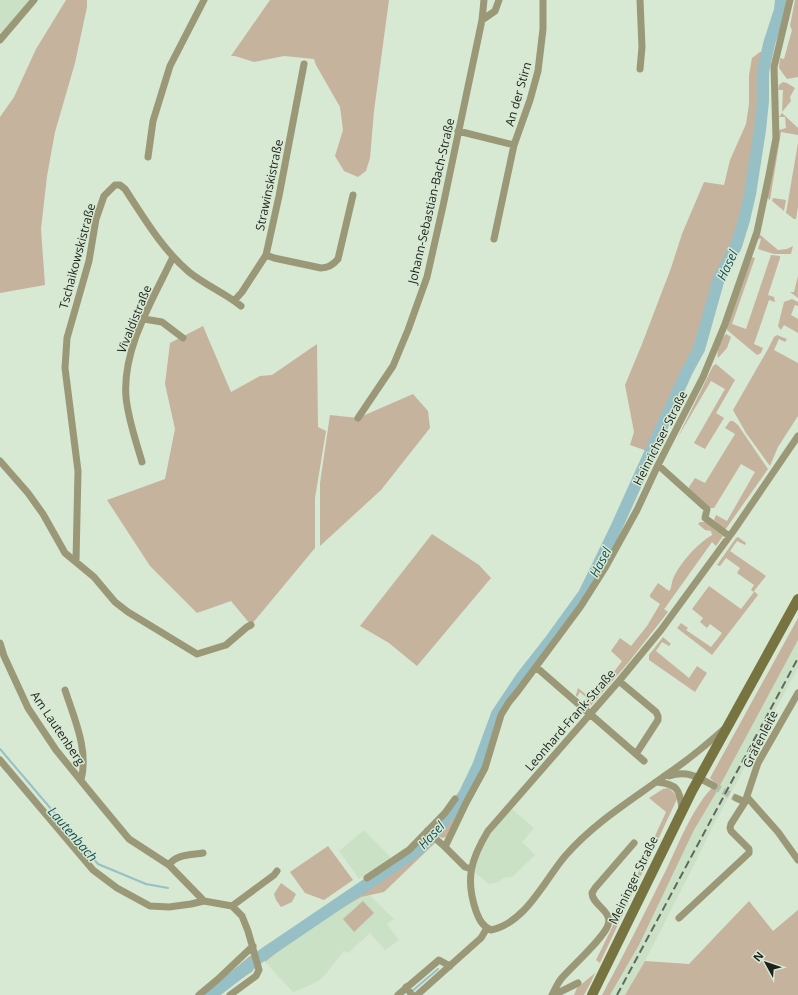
<svg xmlns="http://www.w3.org/2000/svg" width="798" height="995" font-family="'Open Sans',sans-serif">
	<rect width="100%" height="100%" fill="#d7e8d3"/>
	<path fill="#cbe1c5" d="M0,0H31L0,37Z
		M798,640V668L712,828L693,867L645,961L625,995H610L639,945L694,830L716,793Z
		M512,809L534,828L522,842L535,855L512,877H506L498,882L489,884L474,872L479,854L493,830Z
		M364,830L391,858L359,879L339,851Z
		M367,893L394,919L387,924L399,940L385,950L370,933L348,953L344,951L325,975L318,981L306,987L293,992L265,962L301,933Z"/>
	<path fill="#c6b39e" d="M66,0H87V7L75,63L55,132L47,176L41,229L45,285L0,293V117L14,97L36,49Z
		M270,0H389L374,111L370,158L366,171L358,177L344,171L335,156L343,130L340,107L316,65L314,59L284,56L254,62L235,56H231Z
		M795,0H798V77L787,79L779,68L780,58L784,59L792,30L790,26Z
		M760,52L767,53L763,72V101L760,130L750,194L744,220L736,246L719,278L699,349L687,371L650,452L630,445L634,432L625,385L642,344L671,268L682,234L704,182L724,185L730,160L746,124L749,104V75L752,58Z
		M783,82L787,83L795,88L790,97L791,101L782,112L783,90H778L779,85Z
		M782,113L798,128V135L781,132L770,200L766,197L779,130L786,128L785,117H779Z
		M798,143V207L796,219H794L786,213Z
		M773,198L786,200L784,211L772,201Z
		M758,233L778,250L787,249L793,246L791,254H774L758,249L761,239L756,238Z
		M771,255L780,256V258L768,295L774,297L775,302L769,300L754,344L763,348L761,353L757,355L727,330V324L751,257L755,258L732,324L746,329Z
		M798,276V298L790,292H794Z
		M792,299L798,302V306L795,305L791,315L798,319V333L784,325L781,330L778,326L784,302Z
		M203,326L231,392L260,376L272,375L317,344L318,427L326,431L315,498V548L251,625L231,601L197,613L150,566L107,500L165,479L175,429L165,384L170,343Z
		M726,334L731,337L727,348L718,358C716,351 720,339 726,334Z
		M777,335L787,339L785,342L779,339L774,350L798,363V416L778,447L770,466L746,433L733,410L768,349L774,337Z
		M716,364L735,380L716,413L724,418L705,449L694,443L725,389L711,381L678,437L713,366Z
		M413,394L428,411L430,428L381,490L320,546V483L330,415L358,418Z
		M730,421H733L738,425L768,469L725,530L714,520L716,515L727,521L755,472L741,464L714,508H710L689,490V487L695,478L705,483L735,434L725,428Z
		M700,522H706L723,536L716,546L712,542L665,608L664,609L668,612L628,663L588,709L583,704L587,698L580,692L577,697L576,695L578,688L590,698L598,686L611,676L622,661L611,651L620,638L631,646L647,626L660,604L650,597V595L658,583L669,591C672,588 671,584 673,579C679,564 698,543 712,535L711,531L705,530L698,524Z
		M432,534L479,565L491,578L417,666L389,643L360,626Z
		M738,537L746,543L745,545L737,541L730,551L766,576L754,591L758,595L712,655L677,628L681,623L688,628L686,630L711,647L722,633L710,624L707,628L700,622L703,618L692,609L709,586L741,609L754,592L751,590L754,585L737,573L740,568L726,558L720,566L717,565L736,538Z
		M798,618V640L716,793L694,830L639,945L610,995H602C625,953 646,910 667,868C680,841 694,804 716,784L710,778Z
		M663,637L671,644L669,646L662,642L656,651L689,678L697,666L707,673L695,692L649,660V655Z
		M668,788L671,790L678,797L590,984L584,995H574L577,988L595,973L600,963L596,960L628,895L666,812L649,798L663,789Z
		M461,808L446,837L442,838L439,836Z
		M428,836L436,842L384,892L361,897L325,918L301,933L265,962L262,948L383,871L401,858L404,859Z
		M328,846L353,880L324,900L305,893L290,872Z
		M281,883L296,894L292,902L281,907L276,900L274,894Z
		M363,901L374,913L354,932L343,919Z
		M749,901L773,931L798,910V995H625L645,961L689,964Z
		M251,955L253,971L218,995H203Z"/>
	<g fill="none" stroke-linecap="round" stroke-linejoin="round">
		<path stroke="#97bfc6" stroke-width="2" d="M0,749L98,864L146,884L168,888
			M411,992L438,969"/>
		<path stroke="#97bfc6" stroke-width="12" d="M211,995L261,956L419,849L437,830L464,795L478,766L497,714L521,678L550,641L584,594L617,526L687,371L699,349L719,278L736,246L744,220L750,194L760,130L763,101V72L769,44L780,10L781,0"/>
		<path stroke="#b2c0ae" stroke-width="7" stroke-dasharray="7 3.5" stroke-linecap="butt" d="M714,786L736,798"/>
		<path stroke="#9a9877" stroke-width="7" d="M482,20L495,11L499,0
			M0,40L34,0
			M640,69L642,47L640,0
			M458,131L514,145
			M148,157L153,121L170,66L204,0
			M494,239L514,145L530,100L538,71L543,29V0
			M266,255L274,258L321,268C328,268 333,265 338,259L353,195
			M234,301L242,292L266,255L279,196L304,64
			M144,319L162,322L183,338
			M358,418L393,366L408,330L427,277L443,206L482,20L484,0
			M0,461L28,493L43,514L65,553L94,577L115,602L128,612L197,654L226,645L247,627L251,625
			M142,462C136,441 128,419 126,397C122,349 153,299 173,257
			M658,465L707,509L705,518L729,536
			M76,561L78,471L65,368L67,338L89,261L96,219L104,196L115,185H120L125,189C144,218 162,249 189,272C205,285 225,293 241,306
			M0,643L4,656L28,708L56,750L95,798L129,839L169,865L204,901L232,906L242,916L248,931L259,970L256,976L230,995
			M536,667L644,761
			M619,681L656,712L658,716V720L636,754
			M65,690C74,718 89,750 81,780
			M723,730C704,747 684,763 663,777C630,801 594,823 566,855C545,879 526,923 491,930C482,926 479,919 476,911C465,879 471,859 488,831L619,681L661,630L734,530L798,436
			M0,760L93,870L117,888L150,906L169,907L191,904L204,901
			M669,776C687,770 698,777 714,786
			M656,782C677,784 680,789 682,809
			M747,797L778,832L798,860
			M736,798L745,802L758,763L798,693
			M427,831L445,847
			M169,865C176,854 192,855 203,853
			M471,869L465,867L445,847L466,803L485,768L501,715L509,702L518,691L581,606L605,568L637,510L658,465L703,377L725,324L757,232L769,175L776,138L774,67L790,0
			M367,878L409,850L445,813L455,799
			M232,906L274,875L277,871
			M679,918L749,853V849L731,831L730,828L731,824L745,802
			M406,987L412,995
			M199,995L217,980L253,946
			M398,995L439,960L450,966
			M417,995L481,938L487,928
			M552,995C555,990 557,984 561,979C571,967 604,938 608,925C613,911 592,905 592,893C593,891 594,890 595,888L634,843
			M554,995L578,983"/>
		<path stroke="#787441" stroke-width="10" d="M592,995L692,791L798,599"/>
		<path stroke="#5f695d" stroke-width="2" stroke-dasharray="8 4" stroke-linecap="butt" d="M617,995L798,658"/>
	</g>
	<g text-anchor="middle" dominant-baseline="central" stroke-width="3" stroke-linejoin="round" paint-order="stroke">
		<g font-size="12" fill="#1c221a" stroke="#d7e8d3">
			<text transform="translate(518 94) rotate(-74)">An der Stirn</text>
			<text transform="translate(269 185) rotate(-78)">Strawinskistraße</text>
			<text transform="translate(431 201) rotate(-77)">Johann-Sebastian-Bach-Straße</text>
			<text transform="translate(77 256) rotate(-75)">Tschaikowskistraße</text>
			<text transform="translate(134 319) rotate(-68)">Vivaldistraße</text>
			<text transform="translate(660 438) rotate(-63)">Heinrichser Straße</text>
			<text transform="translate(570 720) rotate(-49)">Leonhard-Frank-Straße</text>
			<text transform="translate(58 728) rotate(56)">Am Lautenberg</text>
			<text transform="translate(760 739) rotate(-63)">Gräfenleite</text>
			<text transform="translate(633 880) rotate(-64)">Meininger Straße</text>
		</g>
		<g font-size="13" font-style="italic" fill="#154f57" stroke="#d7e8d3">
			<text transform="translate(727 265) rotate(-65)">Hasel</text>
			<text transform="translate(600 562) rotate(-63)">Hasel</text>
			<text transform="translate(73 834) rotate(49)">Lautenbach</text>
			<text transform="translate(431 835) rotate(-47)">Hasel</text>
		</g>
	</g>
	<g transform="translate(766 963) rotate(310)" stroke="#d7e8d3" stroke-width="3" paint-order="stroke">
	<path d="M0-3L7 15L0 10L-7 15Z" fill="#1c221a"/>
	<text y="-6" font-size="11" font-weight="bold" text-anchor="middle" fill="#1c221a">N</text>
	</g>
</svg>
